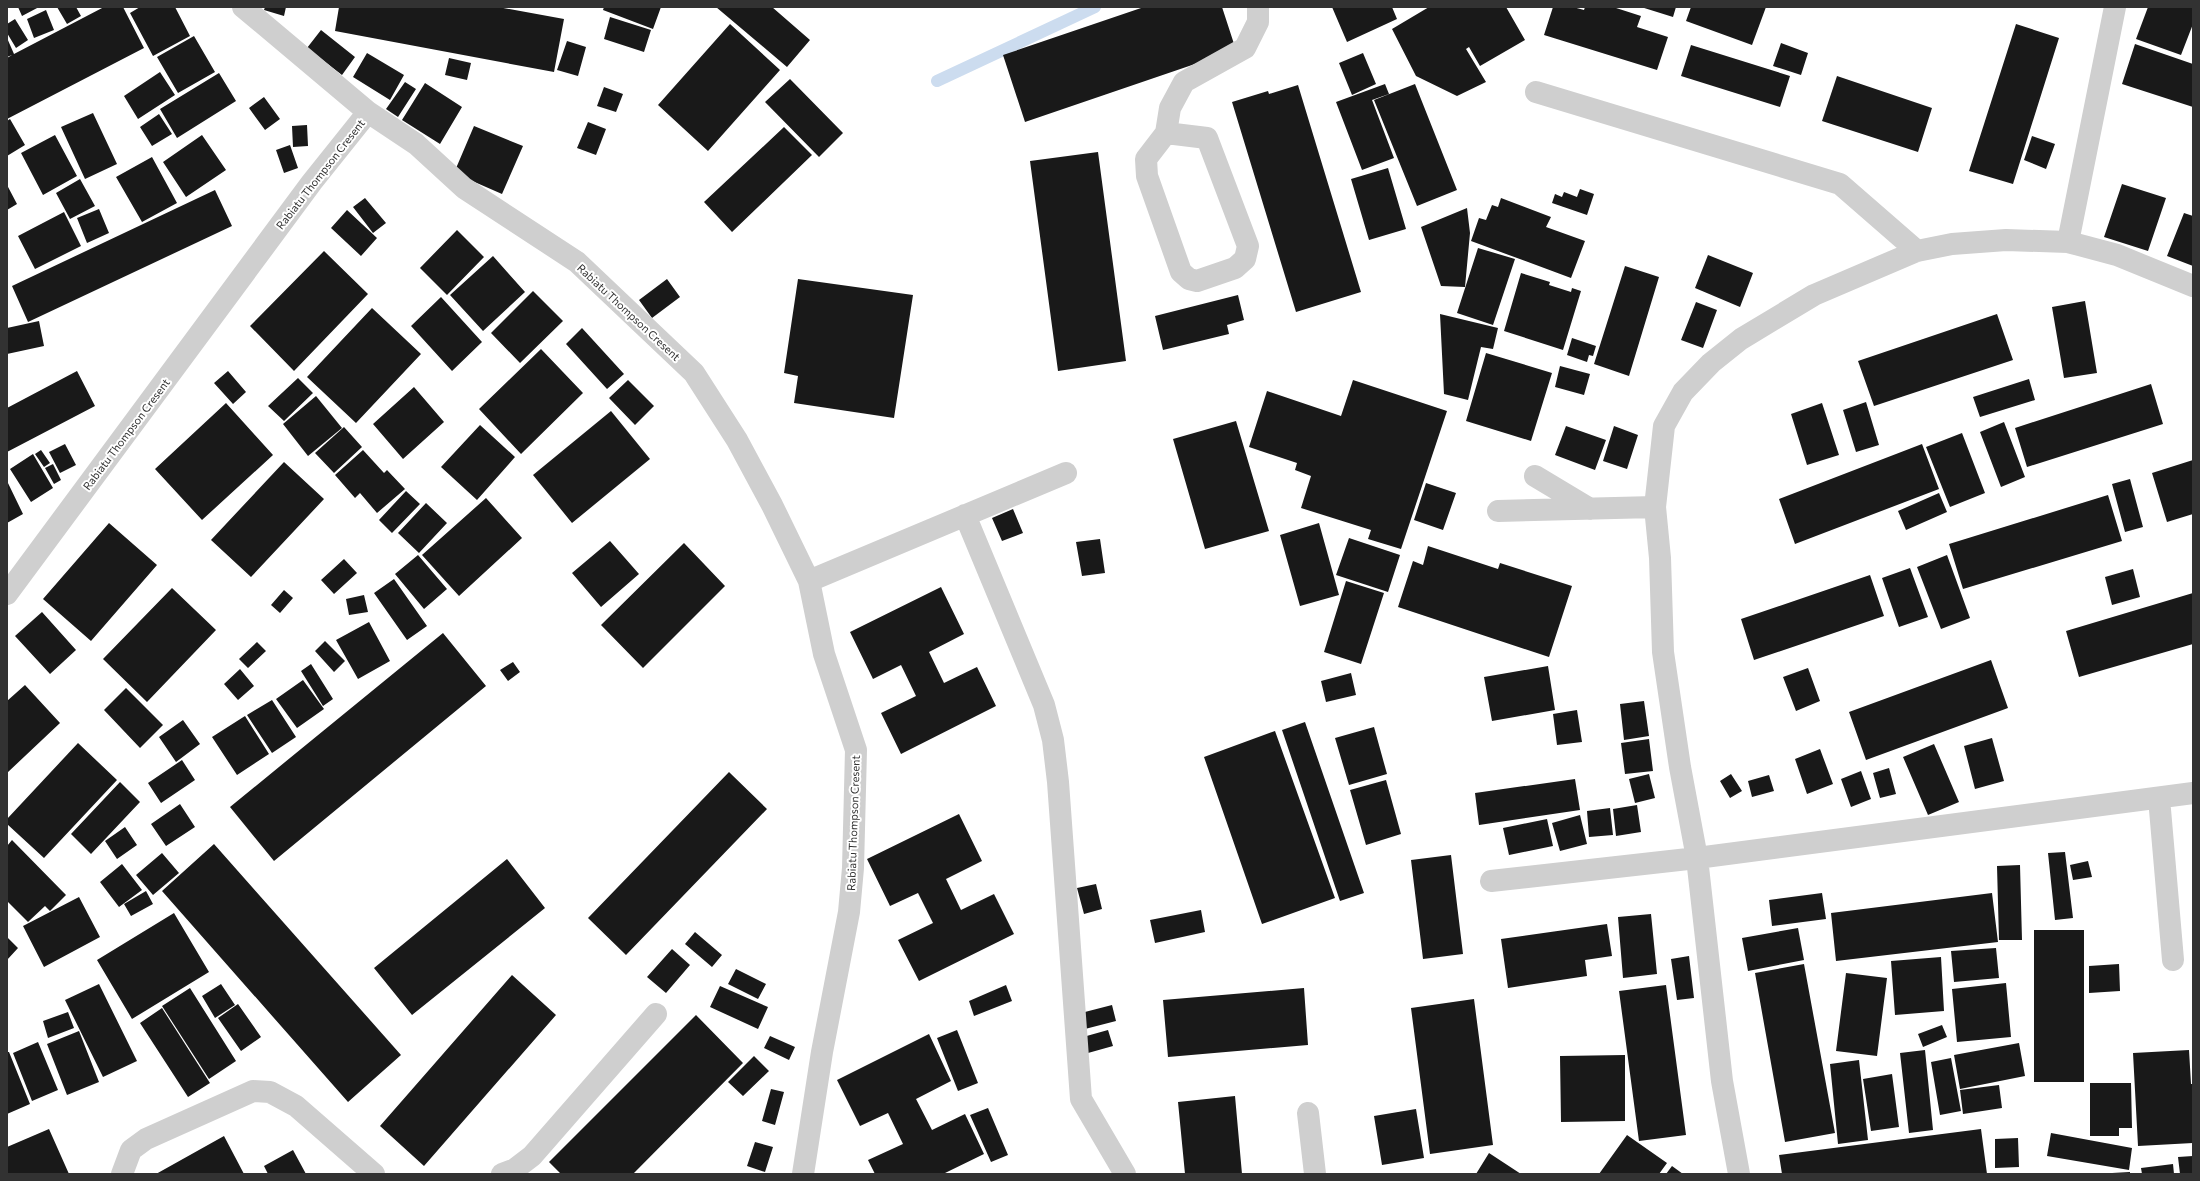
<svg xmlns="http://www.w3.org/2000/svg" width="2200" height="1181" font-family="Commissioner,sans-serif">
	<rect width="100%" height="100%" fill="#fff"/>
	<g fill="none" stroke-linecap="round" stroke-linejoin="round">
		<path stroke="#ccdcef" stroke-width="12" d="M937,81L1095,7"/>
	</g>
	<path fill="#191919" d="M18,7H39L22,16Z
		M57,7H76L81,16L67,24Z
		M104,7H123L144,48L7,119V58L12,55L7,57V38L14,54Z
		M140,7H175L190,36L153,56L130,13Z
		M265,7H286L284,16L264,10Z
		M339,7H498L564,19L554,72L335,31Z
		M604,7H661L653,29L603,10Z
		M716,7H772L810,40L787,67Z
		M1144,7H1222L1236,50L1025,122L1003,55Z
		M1332,7H1392L1397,19L1347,42Z
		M1429,7H1506L1525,40L1480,66L1469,47L1466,49L1486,82L1457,96L1416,76L1392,29Z
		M1553,7H1573L1584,10L1585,7H1613L1641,16L1637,27L1668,37L1657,70L1544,35Z
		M1641,7H1676L1673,17Z
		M1691,7H1766L1752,45L1686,21Z
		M2148,7H2193V24L2181,55L2136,39Z
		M46,10L54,30L34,38L27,19Z
		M610,17L651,30L644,52L604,39Z
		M15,19L28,40L16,48L7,33V24Z
		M730,24L780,70L708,151L658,105Z
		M2016,24L2059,38L2013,184L1969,171Z
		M321,30L355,57L342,75L307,48Z
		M194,36L215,72L178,93L157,57Z
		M567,41L586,47L578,76L557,70Z
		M1781,43L1808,53L1801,75L1773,66Z
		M2135,44L2193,64V107L2122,84Z
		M1691,45L1790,76L1780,107L1681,76Z
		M367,53L404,75L390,100L353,77Z
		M1363,53L1376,84L1352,95L1339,63Z
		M449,58L471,63L467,80L445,75Z
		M160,72L175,95L138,119L124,96Z
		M219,73L236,101L177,138L160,109Z
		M1837,76L1932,108L1918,152L1822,121Z
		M790,79L843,133L819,157L765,102Z
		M405,82L416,89L398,117L386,109Z
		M425,83L462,107L440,144L402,120Z
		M1385,84L1389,94L1372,100L1394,158L1362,170L1336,102Z
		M1415,84L1457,190L1417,206L1374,100Z
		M1298,85L1361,292L1296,312L1232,102L1268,91L1269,94Z
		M604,87L623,94L616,112L597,106Z
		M264,97L280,119L265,130L249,108Z
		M93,113L117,164L85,179L61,127Z
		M159,114L172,134L152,146L140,127Z
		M10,119L25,145L7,156V121Z
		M588,122L606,129L596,155L577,148Z
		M307,125L308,146L293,147L292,126Z
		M474,126L523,146L502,194L454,173Z
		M784,127L812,155L732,232L704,202Z
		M55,135L77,176L43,195L21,153Z
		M202,135L226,170L186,197L163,162Z
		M2032,136L2055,144L2046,169L2024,160Z
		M290,145L298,168L284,173L276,150Z
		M1098,152L1126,361L1058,371L1030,161Z
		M152,157L177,203L142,222L116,177Z
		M1388,168L1406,229L1369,240L1351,179Z
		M80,179L95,206L70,219L56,193Z
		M2122,184L2166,198L2148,251L2104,237Z
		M7,185L17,204L7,210Z
		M1580,189L1594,194L1587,215L1552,203L1555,194L1562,197L1564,192L1577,197Z
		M215,190L232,226L28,322L12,286Z
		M365,198L386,223L373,233L353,207Z
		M1501,198L1551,217L1546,227L1585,241L1571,278L1471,241L1479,218L1486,220L1492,205L1498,207Z
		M1467,208L1470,233L1465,287L1441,286L1421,227Z
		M99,209L109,233L87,243L77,218Z
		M347,210L377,238L361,256L331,228Z
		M64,212L81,246L35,269L18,236Z
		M2184,213L2193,216V266L2167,256Z
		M457,230L484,257L447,295L420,268Z
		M1478,248L1515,259L1493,325L1457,313Z
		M324,251L368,294L294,371L250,326Z
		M1708,255L1753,273L1740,307L1695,288Z
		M493,256L525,292L483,331L450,295Z
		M1625,266L1659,277L1629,376L1594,364Z
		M1521,273L1550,282L1549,285L1571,292L1572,288L1581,291L1563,350L1504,331Z
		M667,279L680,297L652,318L639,300Z
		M798,279L913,295L894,418L794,403L798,376L784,373Z
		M533,291L563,321L520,363L491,333Z
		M1238,295L1244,320L1227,325L1229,334L1163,350L1155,316Z
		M441,297L482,342L452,371L411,326Z
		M2085,301L2097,373L2064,378L2052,307Z
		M1696,302L1717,310L1703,348L1681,340Z
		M372,308L421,354L356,423L307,377Z
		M1440,314L1498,328L1493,349L1481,347L1468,400L1444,394Z
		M1997,314L2013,360L1874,406L1858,361Z
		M39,321L44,346L7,354V328Z
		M582,328L624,374L607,389L566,344Z
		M1572,338L1596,346L1593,356L1589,355L1587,362L1567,355Z
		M541,349L583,393L521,454L479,409Z
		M1486,353L1552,373L1531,441L1466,421Z
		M1560,366L1590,374L1584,395L1555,387Z
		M77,371L95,406L7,452V408Z
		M228,371L246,392L233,404L214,383Z
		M298,378L313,393L284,421L268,406Z
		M2029,379L2035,400L1980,417L1973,397Z
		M628,380L654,406L635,425L609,398Z
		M1353,380L1447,411L1401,549L1368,539L1371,530L1301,508L1311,476L1295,470L1297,463L1249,447L1267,391L1341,416Z
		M2151,384L2163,424L2027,467L2015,428Z
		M414,387L444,422L403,459L373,424Z
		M316,396L342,428L308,456L283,424Z
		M1866,402L1879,445L1856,452L1843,410Z
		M226,403L273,455L202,520L155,469Z
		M1822,403L1839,455L1807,465L1791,414Z
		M611,411L650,459L572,523L533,475Z
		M1236,421L1269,531L1205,549L1173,439Z
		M2004,422L2025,477L2001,487L1980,432Z
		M480,425L515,457L477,500L441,467Z
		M1566,426L1606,440L1595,470L1555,455Z
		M1614,426L1638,435L1627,469L1603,461Z
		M344,427L362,447L334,473L315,453Z
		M1962,433L1985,493L1950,507L1926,447Z
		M65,444L76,465L60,473L49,452Z
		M1922,444L1939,489L1795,544L1779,499Z
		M41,450L50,463L44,467L35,454Z
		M363,450L384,473L387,470L405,489L377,513L360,493L355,498L335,475Z
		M33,454L53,488L31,502L10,469Z
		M2193,460V514L2167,522L2152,473Z
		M284,462L324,499L251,577L211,540Z
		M53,464L61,480L54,484L45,468Z
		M2130,479L2143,527L2125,532L2112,484Z
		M7,481L23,514L7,523Z
		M1426,483L1456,493L1443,530L1414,520Z
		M406,491L420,504L392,533L379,520Z
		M1939,493L1947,512L1906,530L1898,511Z
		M2108,495L2122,541L1963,589L1949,544Z
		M486,498L522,538L459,596L422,555Z
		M426,503L447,523L419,553L398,533Z
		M1013,509L1023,533L1002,541L992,518Z
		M109,523L157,565L91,641L43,599Z
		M1319,523L1339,595L1300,606L1280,535Z
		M1349,538L1400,555L1388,592L1336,575Z
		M1100,539L1105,573L1082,576L1076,542Z
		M610,541L639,574L601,607L572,573Z
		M684,543L725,586L643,668L601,625Z
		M1428,546L1498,569L1500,563L1572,586L1549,657L1398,607L1413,561L1423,565Z
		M418,555L447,589L424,609L395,574Z
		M1947,555L1970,618L1941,629L1917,567Z
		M344,559L357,573L334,594L321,580Z
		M1910,568L1928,617L1899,627L1882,578Z
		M2133,569L2140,597L2112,605L2105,577Z
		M1870,575L1884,616L1754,660L1741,619Z
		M394,579L427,626L407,640L374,593Z
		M1346,581L1384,593L1361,664L1324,652Z
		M941,587L964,634L929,652L944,683L977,667L996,706L901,754L881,713L916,696L901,665L873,679L850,632Z
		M172,588L216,630L147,702L103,659Z
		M284,590L293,598L280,613L271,605Z
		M2193,593V644L2079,677L2066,631Z
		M364,595L368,612L349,615L346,599Z
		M42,612L76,650L50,674L15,636Z
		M369,622L390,661L358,679L336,640Z
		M443,633L486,686L274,861L230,807Z
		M325,641L345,661L334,672L315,651Z
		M257,642L266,651L248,668L239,659Z
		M1991,660L2008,708L1866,760L1849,712Z
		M513,662L520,672L508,681L500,670Z
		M311,664L333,699L323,706L301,671Z
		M1548,666L1555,710L1492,721L1484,677Z
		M1808,668L1820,701L1796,711L1783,677Z
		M240,669L254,686L238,700L224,684Z
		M1351,673L1356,695L1326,702L1321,681Z
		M303,680L324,709L297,728L276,699Z
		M25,685L60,723L7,773V701Z
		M126,688L163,725L140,748L104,710Z
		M272,700L296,737L272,753L247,715Z
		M1644,701L1649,736L1624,740L1620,704Z
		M1577,710L1582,742L1557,745L1553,714Z
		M245,716L269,754L237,775L212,737Z
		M183,720L200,744L176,762L159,737Z
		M1305,722L1364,893L1340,901L1282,730Z
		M1374,727L1387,774L1349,785L1335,738Z
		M1275,731L1335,898L1262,924L1204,757Z
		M1992,738L2004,781L1975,789L1964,746Z
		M1649,739L1653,771L1625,774L1621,743Z
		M78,743L117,780L44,858L7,824V819Z
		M1934,744L1959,802L1928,815L1903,757Z
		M1820,749L1833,784L1807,794L1795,759Z
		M182,760L195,780L161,803L148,783Z
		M1889,768L1896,794L1880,798L1873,773Z
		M1861,771L1871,799L1851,807L1841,779Z
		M729,772L767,809L626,955L588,918Z
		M1649,774L1655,798L1635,803L1629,779Z
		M1731,774L1742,791L1730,798L1720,781Z
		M1769,775L1774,791L1752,797L1748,781Z
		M1575,779L1580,810L1479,825L1475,793Z
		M1386,780L1401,834L1366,845L1350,790Z
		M120,782L140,802L91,854L71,834Z
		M180,804L195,827L166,846L151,824Z
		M1637,805L1641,832L1616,836L1613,809Z
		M1610,808L1613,835L1589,837L1587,811Z
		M959,814L982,861L946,879L961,910L994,894L1014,934L919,981L898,940L933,923L918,893L890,906L867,859Z
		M1580,815L1587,844L1560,851L1552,823Z
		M1547,819L1553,846L1509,855L1503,828Z
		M125,827L137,845L117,859L105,841Z
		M12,840L66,895L50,911L45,906L28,922L7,901V846Z
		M214,844L401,1055L348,1102L162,891Z
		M2065,852L2073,918L2055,920L2048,853Z
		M162,853L179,873L153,895L136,875Z
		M1451,855L1463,954L1423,959L1411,860Z
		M507,859L545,908L412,1015L374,968Z
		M2088,861L2092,877L2073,880L2070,865Z
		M122,864L142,890L119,907L100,882Z
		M2020,865L2022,940H1999L1997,866Z
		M1096,884L1102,909L1084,914L1077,888Z
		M146,891L153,904L131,916L124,904Z
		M1822,893L1826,919L1772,926L1769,900Z
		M1992,893L1998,942L1836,961L1831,913Z
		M79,897L100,937L44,967L23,926Z
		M1201,910L1205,932L1155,943L1150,920Z
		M174,913L209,972L132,1019L97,960Z
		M1651,914L1657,974L1623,978L1618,917Z
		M1607,924L1612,956L1585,960L1587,976L1508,988L1501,939Z
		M1798,928L1804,960L1748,971L1742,938Z
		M2034,930H2084V1082H2034Z
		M695,932L722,955L712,967L685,944Z
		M7,937L18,948L7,960Z
		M1996,948L1999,978L1954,982L1951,951Z
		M672,949L690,965L666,993L647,977Z
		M1689,956L1694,998L1677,1000L1671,959Z
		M1941,957L1944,1011L1895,1015L1891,961Z
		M1804,964L1835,1133L1785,1142L1755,973Z
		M2119,964L2120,991L2089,993V966Z
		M736,969L766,984L758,999L728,984Z
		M1846,973L1887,978L1877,1056L1836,1051Z
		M512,975L556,1015L424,1166L380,1126Z
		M2006,983L2011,1037L1957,1042L1952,989Z
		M99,984L137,1061L103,1077L65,1000Z
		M221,984L235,1005L215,1018L202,996Z
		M1006,985L1012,1001L974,1016L969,1001Z
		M1666,985L1686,1135L1639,1141L1619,991Z
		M720,986L768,1007L758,1029L710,1007Z
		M190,988L236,1061L209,1079L162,1006Z
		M1304,988L1308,1045L1168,1057L1163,1000Z
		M1474,999L1493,1145L1430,1154L1411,1008Z
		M238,1004L261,1037L241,1051L218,1018Z
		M1112,1005L1116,1021L1085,1029L1081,1013Z
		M162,1008L210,1083L188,1097L140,1023Z
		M68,1012L74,1028L48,1038L43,1021Z
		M696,1015L743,1063L633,1174H561L549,1162Z
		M1942,1025L1947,1037L1923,1047L1918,1034Z
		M957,1030L978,1083L958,1091L937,1038Z
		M1108,1030L1113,1046L1088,1053L1083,1037Z
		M79,1031L99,1082L67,1095L47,1044Z
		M929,1034L951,1081L916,1099L932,1130L965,1114L984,1154L943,1174H875L868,1160L903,1144L888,1113L860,1126L837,1080Z
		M770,1036L795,1047L789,1060L764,1048Z
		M38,1042L58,1090L32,1101L13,1053Z
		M2019,1043L2025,1076L1960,1089L1954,1055Z
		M1925,1050L1933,1130L1909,1133L1900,1053Z
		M2189,1050L2191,1084H2193V1143L2138,1146L2133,1053Z
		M7,1052H9L30,1104L7,1114Z
		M1625,1055V1121L1561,1122L1560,1056Z
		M754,1056L769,1071L743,1096L728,1082Z
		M1951,1058L1961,1111L1940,1115L1931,1062Z
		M1859,1060L1868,1140L1838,1144L1830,1064Z
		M1892,1074L1899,1127L1871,1131L1863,1079Z
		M2090,1083H2131L2132,1128H2119V1136H2090Z
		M1999,1085L2002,1108L1963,1114L1960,1090Z
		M771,1089L784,1092L775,1125L762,1121Z
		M1235,1096L1242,1174H1185L1178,1102Z
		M988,1108L1008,1155L991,1162L970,1115Z
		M1416,1109L1424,1158L1382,1165L1374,1116Z
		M49,1129L69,1174H7V1147Z
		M1981,1129L1987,1174H1782L1779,1155Z
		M2051,1133L2132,1148L2129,1170L2047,1156Z
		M1627,1135L1667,1163L1659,1174H1599Z
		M224,1136L244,1174H156Z
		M2018,1138L2019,1167L1995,1168V1139Z
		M755,1142L773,1147L765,1172L747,1166Z
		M293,1150L306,1174H268L264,1166Z
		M1489,1153L1521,1174H1476Z
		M2193,1156V1174H2180L2178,1157Z
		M2173,1164L2174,1174H2142L2141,1168Z
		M1672,1166L1683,1174H1666Z
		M2130,1172V1174H2112V1173Z"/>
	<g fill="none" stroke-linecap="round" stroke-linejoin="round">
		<path stroke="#cfcfcf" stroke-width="22" d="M243,7L368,112L416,144L464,188L577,262L694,373L737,440L772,505L809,581L824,654L856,750L853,868L849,912L822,1052L803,1174
			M1536,92L1840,184L1917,251
			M1166,133L1207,138L1248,246L1245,259L1235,268L1197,281L1189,279L1181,272L1147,176L1146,159L1166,133L1170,108L1184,82L1245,48L1258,22V7
			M2068,242L2115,7
			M1535,476L1590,509
			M1498,511L1655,507
			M965,515L1044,705L1053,740L1058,782L1081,1099L1125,1174
			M809,581L1066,473
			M7,594L312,182L368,112
			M2159,798L2173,960
			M1491,881L1697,858L2193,793
			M1308,1113L1315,1174
			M122,1174L131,1150L146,1139L253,1091L270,1092L296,1106L374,1174
			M502,1174L515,1169L532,1156L656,1014
			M1739,1174L1722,1081L1697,858L1680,767L1663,652L1660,558L1655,507L1664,426L1683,392L1711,363L1741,339L1814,295L1917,251L1952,244L2006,240L2068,242L2117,255L2193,286"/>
	</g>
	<g text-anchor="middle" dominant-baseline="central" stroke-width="4" stroke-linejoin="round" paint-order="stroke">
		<g font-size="11" fill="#323232" stroke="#fff">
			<text transform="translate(320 174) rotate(-52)">Rabiatu Thompson Cresent</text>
			<text transform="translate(629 312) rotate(43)">Rabiatu Thompson Cresent</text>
			<text transform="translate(126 434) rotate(-53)">Rabiatu Thompson Cresent</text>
			<text transform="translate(853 823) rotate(-88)">Rabiatu Thompson Cresent</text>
		</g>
	</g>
	<rect width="2200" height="1181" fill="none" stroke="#323232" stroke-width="16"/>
</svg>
